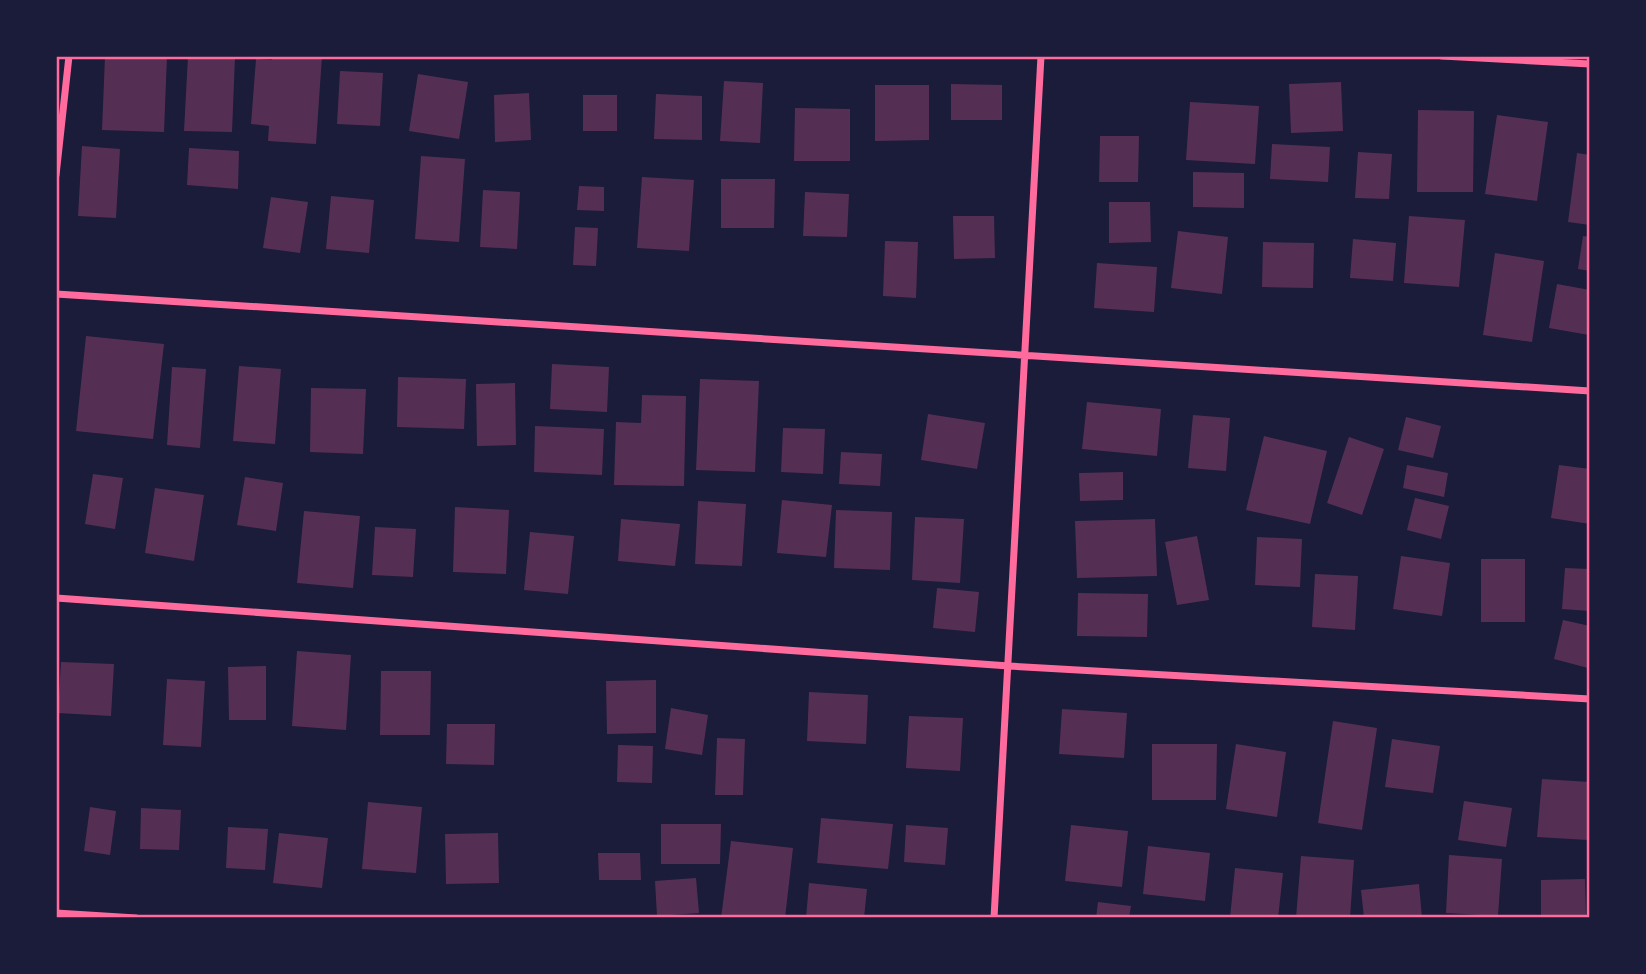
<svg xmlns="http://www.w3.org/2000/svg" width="1646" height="974" font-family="Lato,sans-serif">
	<rect width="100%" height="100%" fill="#1b1b3a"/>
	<path fill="#542f53" d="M105,56H167L164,132L102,130Z
		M188,56L235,57L232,132L184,131Z
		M273,56H322L316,144L268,141L269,126L251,124L256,59L272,60Z
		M340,71L383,73L380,126L337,124Z
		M418,74L468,82L459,139L409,131Z
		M724,81L763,83L760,143L720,141Z
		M1341,82L1343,131L1291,133L1289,84Z
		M951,84L1002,85V120H951Z
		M875,85H929V140L875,141Z
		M529,93L531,140L495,142L494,95Z
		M656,94L702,96V140L654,139Z
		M583,95H617V131H583Z
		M1190,102L1259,106L1255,164L1186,160Z
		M795,108L850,109V161H794Z
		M1418,110L1474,111L1473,192H1417Z
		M1497,115L1548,122L1537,201L1485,194Z
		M1100,136H1139L1138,182H1099Z
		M1272,144L1330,147L1328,182L1270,179Z
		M82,146L120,149L116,218L78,216Z
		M189,148L239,151L238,189L187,185Z
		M1358,152L1392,154L1389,199L1355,198Z
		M1577,153L1590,155V225L1568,222Z
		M421,156L465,159L459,242L415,239Z
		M1193,172L1244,173V208L1193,207Z
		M642,177L694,180L689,251L637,248Z
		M721,179H775L774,228H721Z
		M579,186L604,187V211L577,210Z
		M483,190L520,192L517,249L480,247Z
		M805,192L849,194L847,237L803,236Z
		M331,196L374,200L369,253L326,249Z
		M271,197L308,202L300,253L263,248Z
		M1109,202H1150L1151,242L1109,243Z
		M953,216H994L995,258L954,259Z
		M1409,216L1465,220L1459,287L1404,283Z
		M575,227L598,228L596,266L573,265Z
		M1178,231L1228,237L1222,294L1171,288Z
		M1583,236L1590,237V271L1578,269Z
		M1353,239L1396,243L1393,281L1350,278Z
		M885,241L918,242L916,298L883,296Z
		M1263,242L1314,243L1313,288L1262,287Z
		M1495,253L1544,261L1532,342L1483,335Z
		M1097,263L1157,267L1154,312L1094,308Z
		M1557,284L1590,290L1589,335L1549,328Z
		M86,336L164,344L153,439L76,431Z
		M552,364L609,367L607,412L550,409Z
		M239,366L281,369L275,444L233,441Z
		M172,367L206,369L200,448L167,445Z
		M398,377L466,379L464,429L397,427Z
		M700,379L759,381L755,472L696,470Z
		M515,383L516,445L477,446L476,384Z
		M311,388L366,389L363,454L310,452Z
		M642,395L686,396L684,486L614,485L616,422L641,423Z
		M1087,402L1161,409L1157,456L1082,449Z
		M928,414L985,423L977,469L921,460Z
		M1193,415L1230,418L1226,471L1188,468Z
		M1406,417L1441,426L1433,458L1398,450Z
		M535,426L604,429L602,475L534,472Z
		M783,428L825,429L823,474L781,472Z
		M1264,436L1327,451L1310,524L1246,510Z
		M1349,437L1384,449L1362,515L1327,503Z
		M841,452L882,454L880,486L839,484Z
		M1407,465L1448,473L1444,497L1403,488Z
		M1559,465L1590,469V524L1551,518Z
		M1123,472V500L1080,501L1079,473Z
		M93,474L123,478L115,529L85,524Z
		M245,477L283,483L276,531L237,525Z
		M155,488L204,495L194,561L145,553Z
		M1415,498L1449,506L1441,539L1407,530Z
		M782,500L832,505L826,557L777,553Z
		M698,501L746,504L742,566L695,564Z
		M455,507L509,510L506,574L453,572Z
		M836,510L892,512L890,570L834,568Z
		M304,511L360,516L353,588L297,583Z
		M915,517L964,519L960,583L912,580Z
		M621,519L680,524L675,566L618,561Z
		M1155,519L1157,576L1077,578L1075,521Z
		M375,527L416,529L413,577L372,575Z
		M530,532L574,536L568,594L524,590Z
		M1197,536L1209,600L1177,605L1165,542Z
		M1257,537L1302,539L1300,587L1255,585Z
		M1401,556L1450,563L1442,616L1393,609Z
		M1481,559H1525V622H1481Z
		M1565,568L1590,569V611L1562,609Z
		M1315,574L1358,576L1355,630L1312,627Z
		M937,588L979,592L975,632L933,628Z
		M1078,593L1148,594L1147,637L1077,636Z
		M1563,620L1590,626L1588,668L1554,659Z
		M297,651L351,655L346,730L292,726Z
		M61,662L114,664L111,716L58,713Z
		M266,666V720H229L228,667Z
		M381,671H431L430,735H380Z
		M167,679L205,681L201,747L163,745Z
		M656,680V733L607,734L606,681Z
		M809,692L868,695L866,744L807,741Z
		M671,708L708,715L702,755L665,749Z
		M1062,709L1127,713L1124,758L1059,754Z
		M909,716L963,718L960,771L906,768Z
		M1333,721L1377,728L1362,830L1318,823Z
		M447,724H495L494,765L446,764Z
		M717,738L745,739L743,795H715Z
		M1392,739L1440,746L1433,793L1385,787Z
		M1152,744H1217L1216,800H1152Z
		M1236,744L1286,752L1277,817L1226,809Z
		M618,745L653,746L652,783L617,782Z
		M1542,779L1590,782L1588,840L1537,837Z
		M1464,801L1512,808L1506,847L1458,840Z
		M368,802L422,807L416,873L362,869Z
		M90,807L116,811L110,855L84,851Z
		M141,808L181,810L179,850L140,849Z
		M821,818L893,824L888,869L817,863Z
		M661,824H721L720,864H661Z
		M906,825L948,828L945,865L904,862Z
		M1071,825L1128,831L1122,887L1065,881Z
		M228,827L268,829L265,870L226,868Z
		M279,833L328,838L322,888L273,883Z
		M498,833L499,883L446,884L445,834Z
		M731,841L793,848L785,918H721Z
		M1148,846L1210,853L1205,901L1143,894Z
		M598,853H640L641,880H599Z
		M1449,855L1502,859L1498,916L1446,913Z
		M1301,856L1354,860L1350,918H1296Z
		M1235,868L1283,873L1278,918H1230Z
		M696,878L699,913L657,916L655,881Z
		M1585,879L1586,915L1541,917V880Z
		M809,883L867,889L864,918H806Z
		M1419,884L1422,918H1364L1361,890Z
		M1098,902L1131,906L1129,918H1096Z"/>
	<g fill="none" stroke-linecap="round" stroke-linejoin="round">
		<path stroke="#ff6b9d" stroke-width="7" d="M1442,56L1590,64
			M56,175L69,56
			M56,294L1590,391
			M56,598L1009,666L1590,699
			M56,913L136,918
			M994,918L1041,56"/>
	</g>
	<rect width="1646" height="974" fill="none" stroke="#1b1b3a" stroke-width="116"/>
	<rect x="58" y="58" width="1530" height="858" fill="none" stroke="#ff6b9d" stroke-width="2.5"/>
</svg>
